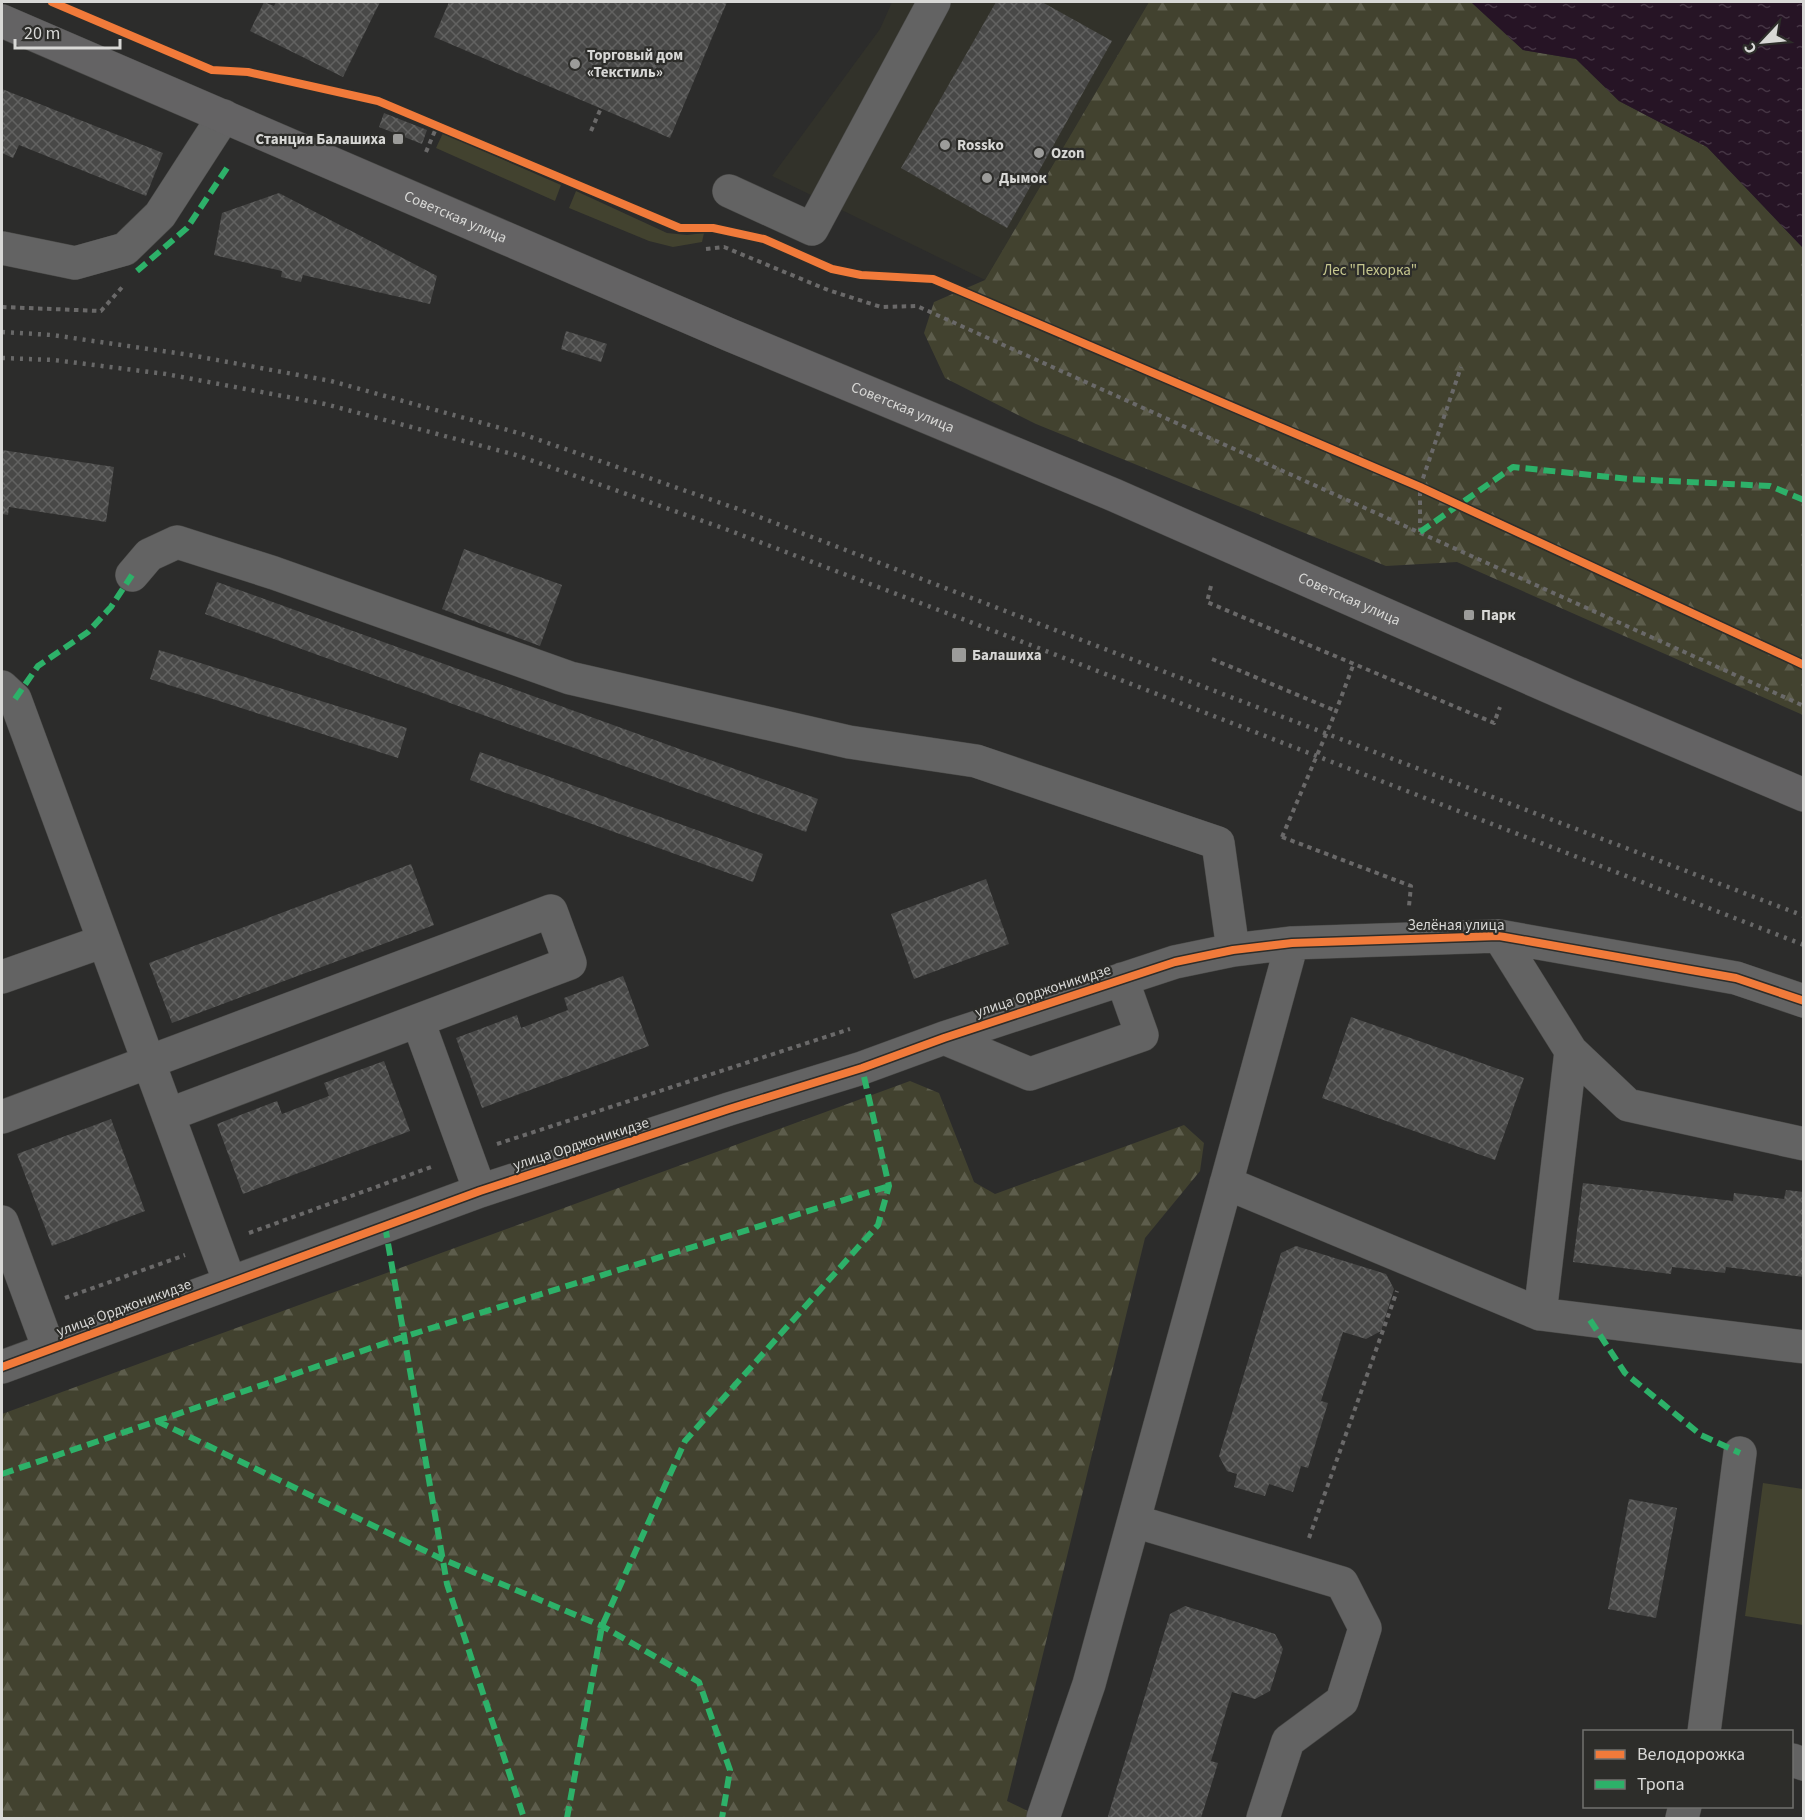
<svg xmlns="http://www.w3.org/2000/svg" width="1805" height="1820" font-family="'Source Sans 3',sans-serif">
	<defs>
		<pattern id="forest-firs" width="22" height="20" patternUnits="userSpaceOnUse" patternTransform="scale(1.5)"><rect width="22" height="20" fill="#42422f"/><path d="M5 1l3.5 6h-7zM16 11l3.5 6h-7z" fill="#5d5d4c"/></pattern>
		<pattern id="water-ripples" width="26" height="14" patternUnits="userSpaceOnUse" patternTransform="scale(1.5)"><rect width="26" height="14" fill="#261425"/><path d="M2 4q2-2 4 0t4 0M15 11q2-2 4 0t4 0" fill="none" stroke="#453544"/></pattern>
		<pattern id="building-cross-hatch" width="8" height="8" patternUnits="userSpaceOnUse" patternTransform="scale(1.5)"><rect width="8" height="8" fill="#484847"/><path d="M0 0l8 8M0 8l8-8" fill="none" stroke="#626261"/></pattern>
	</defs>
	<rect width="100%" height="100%" fill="#2c2c2b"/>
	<path fill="#32322a" d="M892,2H1149L985,280L772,176L880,29Z"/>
	<path fill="#42422f" d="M443,133L561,185L555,201L436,148Z
		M576,191L667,233L687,235L704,233L702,242L673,247L649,241L569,208Z
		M1763,1483L1803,1489V1625L1745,1616Z"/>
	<path fill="url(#forest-firs)" d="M1149,2H1471L1523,50L1576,59L1619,101L1707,147L1803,248V715L1457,562L1386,566L1036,424L945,378L924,333L934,302L985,280Z
		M910,1081L939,1093L974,1182L995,1194L1184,1125L1204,1143L1200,1171L1145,1238L1007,1801L1042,1818H2V1414Z"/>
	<path fill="url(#water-ripples)" d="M1471,2H1803V248L1707,147L1619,101L1576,59L1523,50Z"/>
	<path fill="url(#building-cross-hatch)" d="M264,2L274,6L276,2H380L343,77L250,31Z
		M449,2H727L670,138L434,37Z
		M996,2H1042L1112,41L1007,228L901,168Z
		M2,89L163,153L146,196L19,145L13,158L2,153Z
		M384,113L427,130L422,144L379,127Z
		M279,193L437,276L430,304L303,275L301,282L281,277L282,271L214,255L222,213Z
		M566,331L607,344L601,362L561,349Z
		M2,450L114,467L106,522L9,507L8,515L2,514Z
		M464,549L562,585L540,646L442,609Z
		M217,582L818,799L806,832L205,614Z
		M159,650L407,728L398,758L150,679Z
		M480,752L763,854L753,882L470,780Z
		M411,864L434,925L172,1023L149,963Z
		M986,879L1009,944L914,979L891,914Z
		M623,976L649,1046L482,1108L456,1038L517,1015L521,1028L568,1010L564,998Z
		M1351,1017L1524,1078L1495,1160L1322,1098Z
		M384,1061L410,1131L243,1194L217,1124L277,1101L282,1114L329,1096L324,1083Z
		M111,1119L145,1211L52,1246L17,1154Z
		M1583,1183L1733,1201L1734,1193L1784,1199L1786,1190L1804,1192V1277L1726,1267L1725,1273L1672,1267L1671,1274L1573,1262Z
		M1296,1246L1386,1274L1394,1289L1381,1331L1366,1339L1343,1332L1321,1401L1328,1403L1308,1468L1301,1466L1293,1492L1269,1484L1265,1496L1234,1487L1237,1474L1227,1471L1219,1456L1281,1253Z
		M1629,1499L1677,1508L1656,1618L1608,1609Z
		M1185,1606L1275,1634L1283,1649L1270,1691L1255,1699L1232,1692L1211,1761L1218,1763L1201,1818H1109L1108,1816L1170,1614Z"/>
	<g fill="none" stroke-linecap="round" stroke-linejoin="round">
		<g stroke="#484846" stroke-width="34">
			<path id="minor" d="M729,191L812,229L934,2
				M2,248L75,263L125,249L160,215L224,116
				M132,575L149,555L177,542L274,573L570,678L849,742L976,761L1218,843L1233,950
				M2,687L15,699L230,1283
				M1499,936L1571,1051L1628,1105L1804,1144
				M2,977L104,941
				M418,1021L480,1191
				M944,1038L1030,1074L1142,1035L1122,979
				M1571,1051L1540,1314L1804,1347
				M2,1117L551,911L570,963L168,1115
				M1226,1183L1540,1314
				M2,1222L49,1349
				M2,1367L480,1191L729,1109L862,1068L944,1038L1175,962L1233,950L1292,943L1499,936L1736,978L1804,1001
				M1134,1521L1342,1583L1365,1628L1342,1701L1288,1741L1263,1818
				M1704,1732L1740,1453
				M1792,1760L1804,1764
				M1043,1818L1089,1684L1292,943
				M1682,1818L1685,1806"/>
		</g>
		<g stroke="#484846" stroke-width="34">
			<g id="major">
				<path id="s1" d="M2,21L730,335L1114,495L1568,695L1804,795"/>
			</g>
		</g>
		<path stroke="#6a6969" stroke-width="4" stroke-dasharray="4.5 4.5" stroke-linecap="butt" d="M591,131L601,108
			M426,152L437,126
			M706,249L724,247L828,290L881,307L917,306L1804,706
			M2,307L101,311L124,285
			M1420,532V487L1461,367
			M1211,586L1207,602L1494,723L1500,707
			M1212,659L1336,711
			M1282,837L1411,886L1409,906
			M497,1144L850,1029
			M249,1233L434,1166
			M65,1298L185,1255
			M1309,1538L1397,1291"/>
		<use href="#minor" stroke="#636363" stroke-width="33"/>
		<use href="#major" stroke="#646364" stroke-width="33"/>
		<path stroke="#686868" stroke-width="4.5" stroke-dasharray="3 6" stroke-linecap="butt" d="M2,332L52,335L190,355L331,381L522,434L741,510L1804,916
			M2,358L54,360L166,374L325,404L516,455L728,530L1015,639L1804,945"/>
		<path stroke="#6a6969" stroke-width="4" stroke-dasharray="4.5 4.5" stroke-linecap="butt" d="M1282,837L1336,711L1354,663"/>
		<path stroke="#2db169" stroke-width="6" stroke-dasharray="12 6" stroke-linecap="butt" d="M137,271L187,228L229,165
			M1420,532L1513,467L1629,479L1770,486L1804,500
			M15,699L38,666L88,632L111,607L132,575
			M385,1226L447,1584L524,1818
			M1590,1320L1625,1373L1701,1435L1740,1453
			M157,1421L442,1559L602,1626L699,1682L730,1770L722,1818
			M2,1474L403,1337L889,1186
			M567,1818L602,1626L685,1441L878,1225L889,1186L862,1068"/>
		<g stroke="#2d2d2a" stroke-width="11">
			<path id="cycleway" d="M52,2L212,70L248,72L378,101L680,228H713L764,239L832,269L861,275L933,279L1420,487L1804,665
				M2,1367L480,1191L729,1109L862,1068L944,1038L1175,962L1233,950L1292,943L1499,936L1736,978L1804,1001"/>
		</g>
		<use href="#cycleway" stroke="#f17a3a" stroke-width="8"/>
	</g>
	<g fill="#9c9c9a" stroke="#2d2d2a" stroke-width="2">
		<circle cx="575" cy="64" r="6"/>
		<rect x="392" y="133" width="12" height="12" rx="3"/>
		<circle cx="945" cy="145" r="6"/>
		<circle cx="1039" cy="153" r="6"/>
		<circle cx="987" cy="178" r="6"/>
		<rect x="1463" y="609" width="12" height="12" rx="3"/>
		<rect x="951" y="647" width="16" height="16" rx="3"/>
	</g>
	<g text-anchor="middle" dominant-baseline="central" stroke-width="4.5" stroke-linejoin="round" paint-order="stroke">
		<g font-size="15" font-weight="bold" fill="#d8d8d6" stroke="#2d2d2a" text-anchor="start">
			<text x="587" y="55">Торговый дом<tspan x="587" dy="17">«Текстиль»</tspan></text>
			<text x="386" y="139" text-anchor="end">Станция Балашиха</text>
			<text x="957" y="145">Rossko</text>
			<text x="1051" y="153">Ozon</text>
			<text x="999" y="178">Дымок</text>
			<text x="1481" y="615">Парк</text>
			<text x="972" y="655">Балашиха</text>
		</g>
		<g font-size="15" fill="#d8d8d6" stroke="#2d2d2a">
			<text stroke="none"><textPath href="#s1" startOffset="494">Советская улица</textPath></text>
			<text stroke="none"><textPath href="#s1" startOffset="980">Советская улица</textPath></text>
			<text stroke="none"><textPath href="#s1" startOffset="1466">Советская улица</textPath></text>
			<text x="1456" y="925">Зелёная улица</text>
			<text transform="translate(1043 991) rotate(-18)">улица Орджоникидзе</text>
			<text transform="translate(581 1144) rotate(-18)">улица Орджоникидзе</text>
			<text transform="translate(124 1308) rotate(-20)">улица Орджоникидзе</text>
		</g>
		<g font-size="15" fill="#c6c78f" stroke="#2d2d2a">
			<text x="1370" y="270">Лес "Пехорка"</text>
		</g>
	</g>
	<rect width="1805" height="1820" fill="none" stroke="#d8d8d6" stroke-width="6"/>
	<rect x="1583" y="1730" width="210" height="78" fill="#2d2d2a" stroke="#71716f" stroke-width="1.5"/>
	<rect x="1595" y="1750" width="30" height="9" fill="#f17a3a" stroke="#71716f" stroke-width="1.5"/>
	<text x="1637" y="1760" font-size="18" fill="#d8d8d6">Велодорожка</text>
	<rect x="1595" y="1780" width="30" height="9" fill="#2db169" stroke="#71716f" stroke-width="1.5"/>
	<text x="1637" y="1790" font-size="18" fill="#d8d8d6">Тропа</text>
	<g transform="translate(1763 42) rotate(244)" stroke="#2d2d2a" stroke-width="4.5" paint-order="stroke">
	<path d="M0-4.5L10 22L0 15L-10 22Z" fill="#d8d8d6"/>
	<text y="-9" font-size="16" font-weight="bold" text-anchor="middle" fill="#d8d8d6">С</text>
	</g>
	<path d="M15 39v9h105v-9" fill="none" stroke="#d8d8d6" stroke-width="3"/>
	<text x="24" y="39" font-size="18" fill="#d8d8d6" stroke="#2d2d2a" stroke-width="4.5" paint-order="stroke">20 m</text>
</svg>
